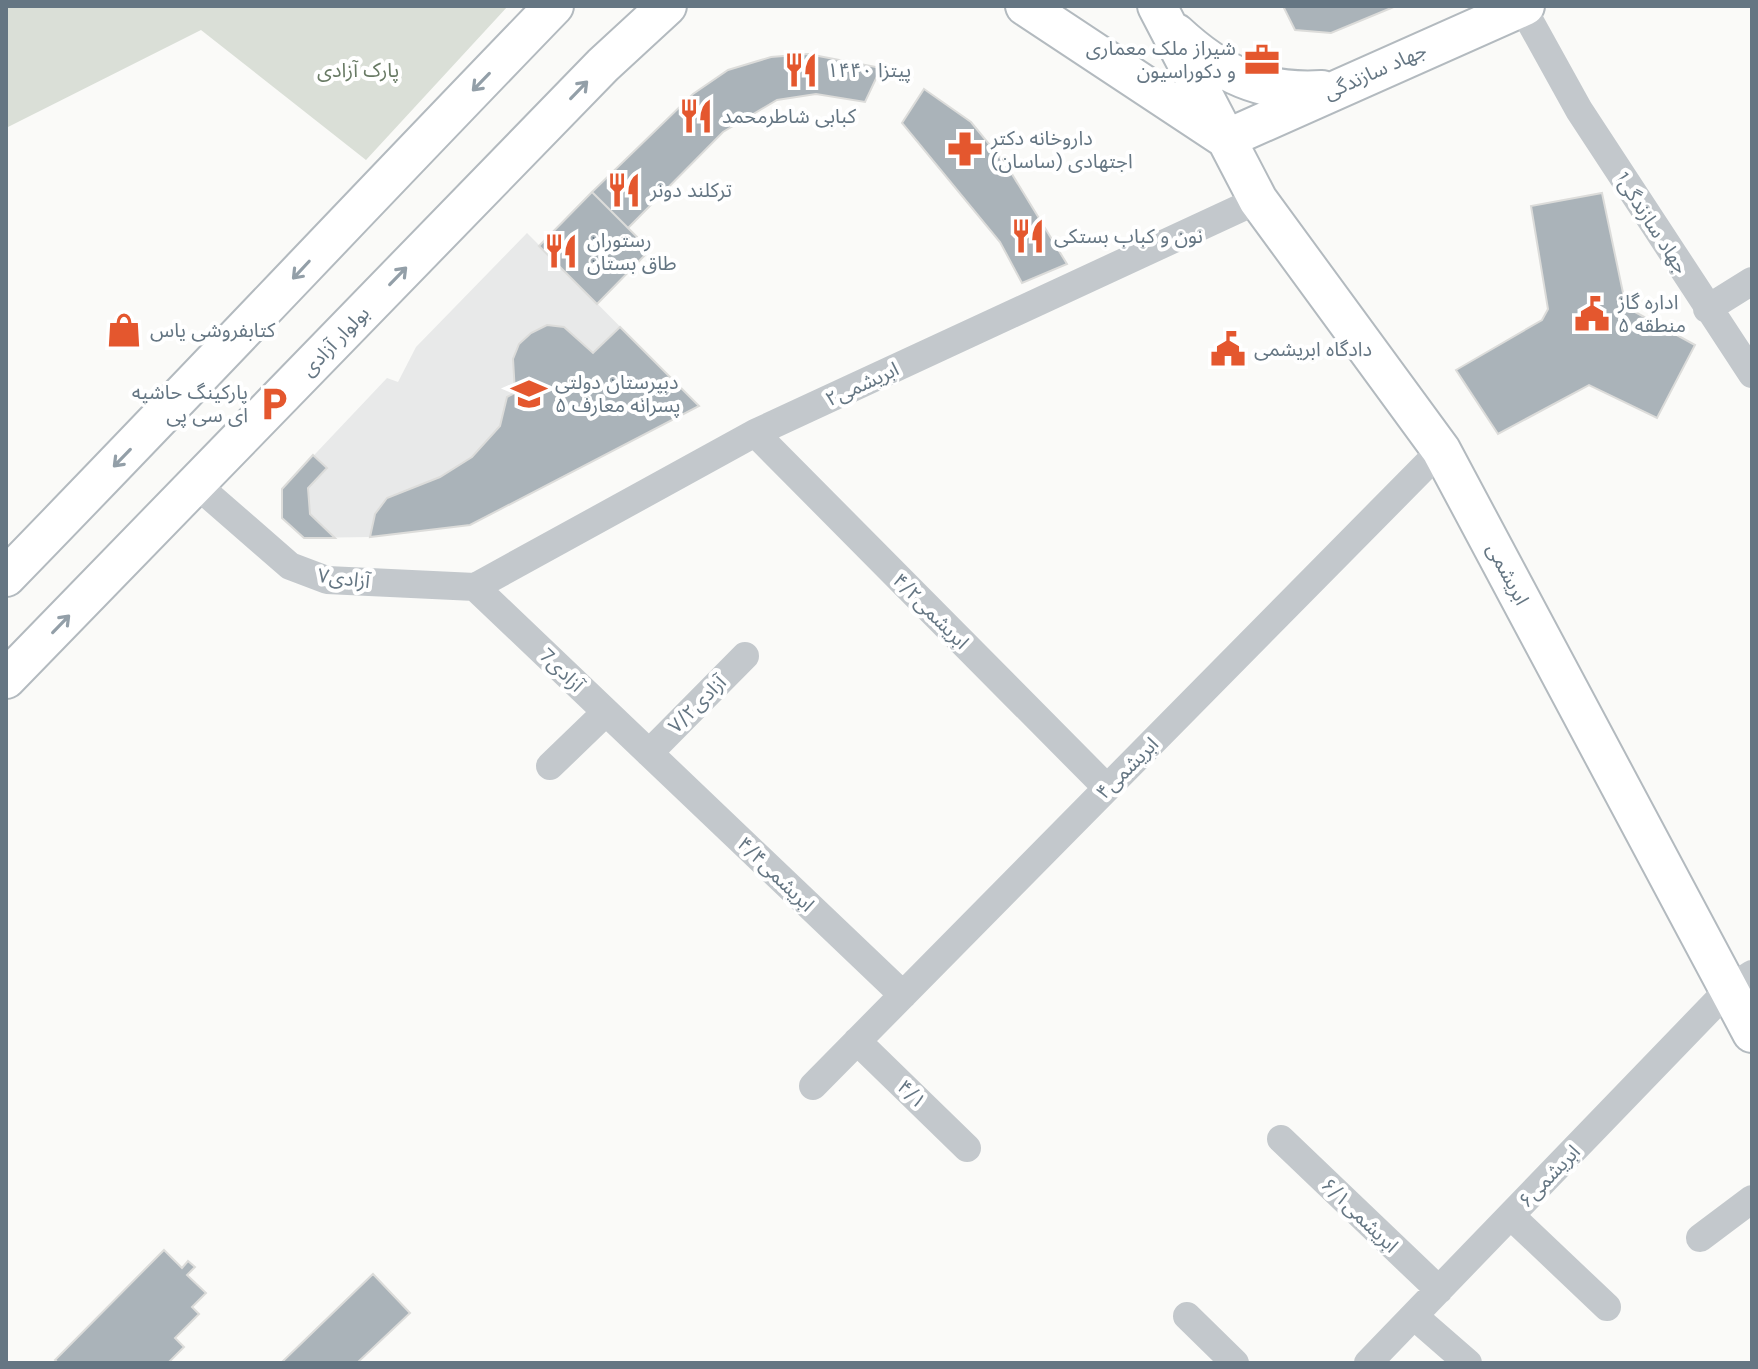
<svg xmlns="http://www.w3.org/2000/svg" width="1758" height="1369" font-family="'DM Sans','Noto Sans Arabic',sans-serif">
	<rect width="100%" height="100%" fill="#fafaf8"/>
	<path fill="#e8e9e9" d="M527,233L699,406L470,525L370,537L304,538L282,518V489L387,378L398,382L416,347Z"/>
	<path fill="#dadfd7" d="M6,6H508L366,160L201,30L6,128Z"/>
	<path fill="#aab3b9" stroke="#dcdcda" stroke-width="2" d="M1283,6H1396L1331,33L1295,30Z
		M808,54L881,68L865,102L816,94L777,100L723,132L628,228L592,192L693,94L728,70L771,57Z
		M924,89L971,122L1007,166L1067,264L1022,283L1000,242L902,123Z
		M592,192L650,250L597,304L539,246Z
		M1602,193L1626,307L1695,345L1657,418L1589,385L1498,434L1456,370L1542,320L1548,309L1531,206Z
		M547,325L564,327L593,353L620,327L699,406L470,525L370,537L375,514L387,498L440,477L472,457L500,426L507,397L515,393L513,359L519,344L531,333Z
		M313,455L327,468L308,488L310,514L335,538H304L282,518V489Z
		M164,1250L182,1268L188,1261L195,1267L187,1275L206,1293L192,1307L199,1314L175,1338L184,1347L168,1363H58L55,1360Z
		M373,1274L410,1313L357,1363H281Z"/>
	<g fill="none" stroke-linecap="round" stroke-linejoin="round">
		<g stroke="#b3babf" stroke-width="42">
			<path id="secondary" d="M1025,6L1223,137
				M1157,6L1258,200L1441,450L1752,1033
				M1176,33C1220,74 1262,94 1322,90
				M1226,139L1525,6
				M6,577C190,388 371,195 554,6
				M6,679L603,65L667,6"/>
		</g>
		<path stroke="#c3c8cc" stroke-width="28" d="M1522,7L1579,110L1752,374
			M1707,309L1752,281
			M755,433L1107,788
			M197,485L290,566L327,580L475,587
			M475,587L755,433L1258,200
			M475,587L903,995
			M649,753L745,656
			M550,766L606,712
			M857,1041L967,1148
			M813,1086L1441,450
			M1281,1139L1439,1290
			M1511,1216L1607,1307
			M1700,1238L1752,1199
			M1187,1316L1235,1363
			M1414,1316L1468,1363
			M1368,1363L1730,988L1752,974"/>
		<use href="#secondary" stroke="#fff" stroke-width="38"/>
	</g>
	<defs><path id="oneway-shaft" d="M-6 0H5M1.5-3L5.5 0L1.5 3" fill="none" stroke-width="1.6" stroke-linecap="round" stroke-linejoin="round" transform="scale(2)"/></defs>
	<g stroke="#939fa8">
		<use href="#oneway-shaft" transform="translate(481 82) rotate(134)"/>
		<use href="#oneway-shaft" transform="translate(579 90) rotate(-46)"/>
		<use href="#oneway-shaft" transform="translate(301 270) rotate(133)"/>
		<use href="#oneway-shaft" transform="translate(398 276) rotate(-46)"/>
		<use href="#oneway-shaft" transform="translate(122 458) rotate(134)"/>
		<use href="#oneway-shaft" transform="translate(61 624) rotate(-46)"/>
	</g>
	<defs>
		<g id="office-bare" transform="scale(2.76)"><path d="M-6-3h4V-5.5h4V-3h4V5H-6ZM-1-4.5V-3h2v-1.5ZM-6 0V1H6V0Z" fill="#e4572e" stroke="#fff" stroke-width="2.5" paint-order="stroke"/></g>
		<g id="restaurant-bare" transform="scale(2.76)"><path d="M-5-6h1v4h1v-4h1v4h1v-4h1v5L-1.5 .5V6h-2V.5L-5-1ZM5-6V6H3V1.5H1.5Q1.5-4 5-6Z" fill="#e4572e" stroke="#fff" stroke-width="2.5" paint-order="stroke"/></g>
		<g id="pharmacy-bare" transform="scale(2.76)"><path d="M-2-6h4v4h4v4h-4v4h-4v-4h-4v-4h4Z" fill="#e4572e" stroke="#fff" stroke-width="2.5" paint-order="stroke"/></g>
		<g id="civic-bare" transform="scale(2.76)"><path d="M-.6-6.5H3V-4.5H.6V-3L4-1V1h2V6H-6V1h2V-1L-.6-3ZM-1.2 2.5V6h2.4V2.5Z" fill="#e4572e" stroke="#fff" stroke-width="2.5" paint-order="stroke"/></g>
		<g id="shop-bare" transform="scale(2.76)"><path d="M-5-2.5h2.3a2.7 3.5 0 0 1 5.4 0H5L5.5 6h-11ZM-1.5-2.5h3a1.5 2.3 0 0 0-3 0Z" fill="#e4572e" stroke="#fff" stroke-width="2.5" paint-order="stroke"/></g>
		<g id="school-bare" transform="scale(2.76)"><path d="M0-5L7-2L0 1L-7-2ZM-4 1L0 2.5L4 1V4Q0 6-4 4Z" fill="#e4572e" stroke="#fff" stroke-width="2.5" paint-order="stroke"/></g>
		<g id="parking-bare" transform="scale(2.76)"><path d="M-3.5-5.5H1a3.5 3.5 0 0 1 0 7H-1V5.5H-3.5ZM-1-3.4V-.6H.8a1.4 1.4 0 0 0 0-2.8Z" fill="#e4572e" stroke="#fff" stroke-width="2.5" paint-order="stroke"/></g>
	</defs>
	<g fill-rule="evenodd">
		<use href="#office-bare" x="1262" y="60"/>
		<use href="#restaurant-bare" x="801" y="70"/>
		<use href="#restaurant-bare" x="696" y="116"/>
		<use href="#pharmacy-bare" x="965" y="149"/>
		<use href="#restaurant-bare" x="624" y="190"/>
		<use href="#restaurant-bare" x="1028" y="236"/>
		<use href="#restaurant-bare" x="561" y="251"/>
		<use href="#civic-bare" x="1592" y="314"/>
		<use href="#shop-bare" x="124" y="330"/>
		<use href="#civic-bare" x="1228" y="349"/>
		<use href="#school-bare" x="529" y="394"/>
		<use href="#parking-bare" x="274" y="404"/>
	</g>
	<g text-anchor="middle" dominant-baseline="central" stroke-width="8" stroke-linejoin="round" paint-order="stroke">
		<g font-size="20" fill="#657683" stroke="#fff" text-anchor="start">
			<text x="1236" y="48" text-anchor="end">شیراز ملک معماری<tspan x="1236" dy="23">و دکوراسیون</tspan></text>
			<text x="827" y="70">پیتزا ۱۴۴۰</text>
			<text x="722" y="116">کبابی شاطرمحمد</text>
			<text x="991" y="138">داروخانه دکتر<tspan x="991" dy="23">اجتهادی (ساسان)</tspan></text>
			<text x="650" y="190">ترکلند دونر</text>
			<text x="1054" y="236">نون و کباب بستکی</text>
			<text x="587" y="240">رستوران<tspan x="587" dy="23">طاق بستان</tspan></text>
			<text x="1618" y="302">اداره گاز<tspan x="1618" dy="23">منطقه ۵</tspan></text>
			<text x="150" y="330">کتابفروشی یاس</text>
			<text x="1254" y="349">دادگاه ابریشمی</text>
			<text x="555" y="382">دبیرستان دولتی<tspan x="555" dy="23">پسرانه معارف ۵</tspan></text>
			<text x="248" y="392" text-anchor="end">پارکینگ حاشیه<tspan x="248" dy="23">ای سی پی</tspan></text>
		</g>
		<g font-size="20" fill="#687a64" stroke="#fff">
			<text x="358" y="70">پارک آزادی</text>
		</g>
		<g font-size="20" fill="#657683" stroke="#fff">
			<text transform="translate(1375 71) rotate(-24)">جهاد سازندگی</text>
			<text transform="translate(1652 223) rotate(57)">1جهاد سازندگی</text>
			<text transform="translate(335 341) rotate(-46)">بولوار آزادی</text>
			<text transform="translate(862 384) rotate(-25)">ابریشمی۲</text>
			<text transform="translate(1508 574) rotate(62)">ابریشمی</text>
			<text transform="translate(344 578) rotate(7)">آزادی۷</text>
			<text transform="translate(931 611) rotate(45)">ابریشمی۴/۲</text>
			<text transform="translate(562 670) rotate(44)">7آزادی</text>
			<text transform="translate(697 704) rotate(-45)">۷/۲آزادی</text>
			<text transform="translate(1127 768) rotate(-45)">ابریشمی۴</text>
			<text transform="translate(776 874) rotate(44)">ابریشمی۴/۴</text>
			<text transform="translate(912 1094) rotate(44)">۴/۱</text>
			<text transform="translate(1549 1176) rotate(-46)">ابریشمی۶</text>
			<text transform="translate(1360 1215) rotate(44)">۶/۱ابریشمی</text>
		</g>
	</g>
	<rect width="1758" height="1369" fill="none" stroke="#657683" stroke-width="16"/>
</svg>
